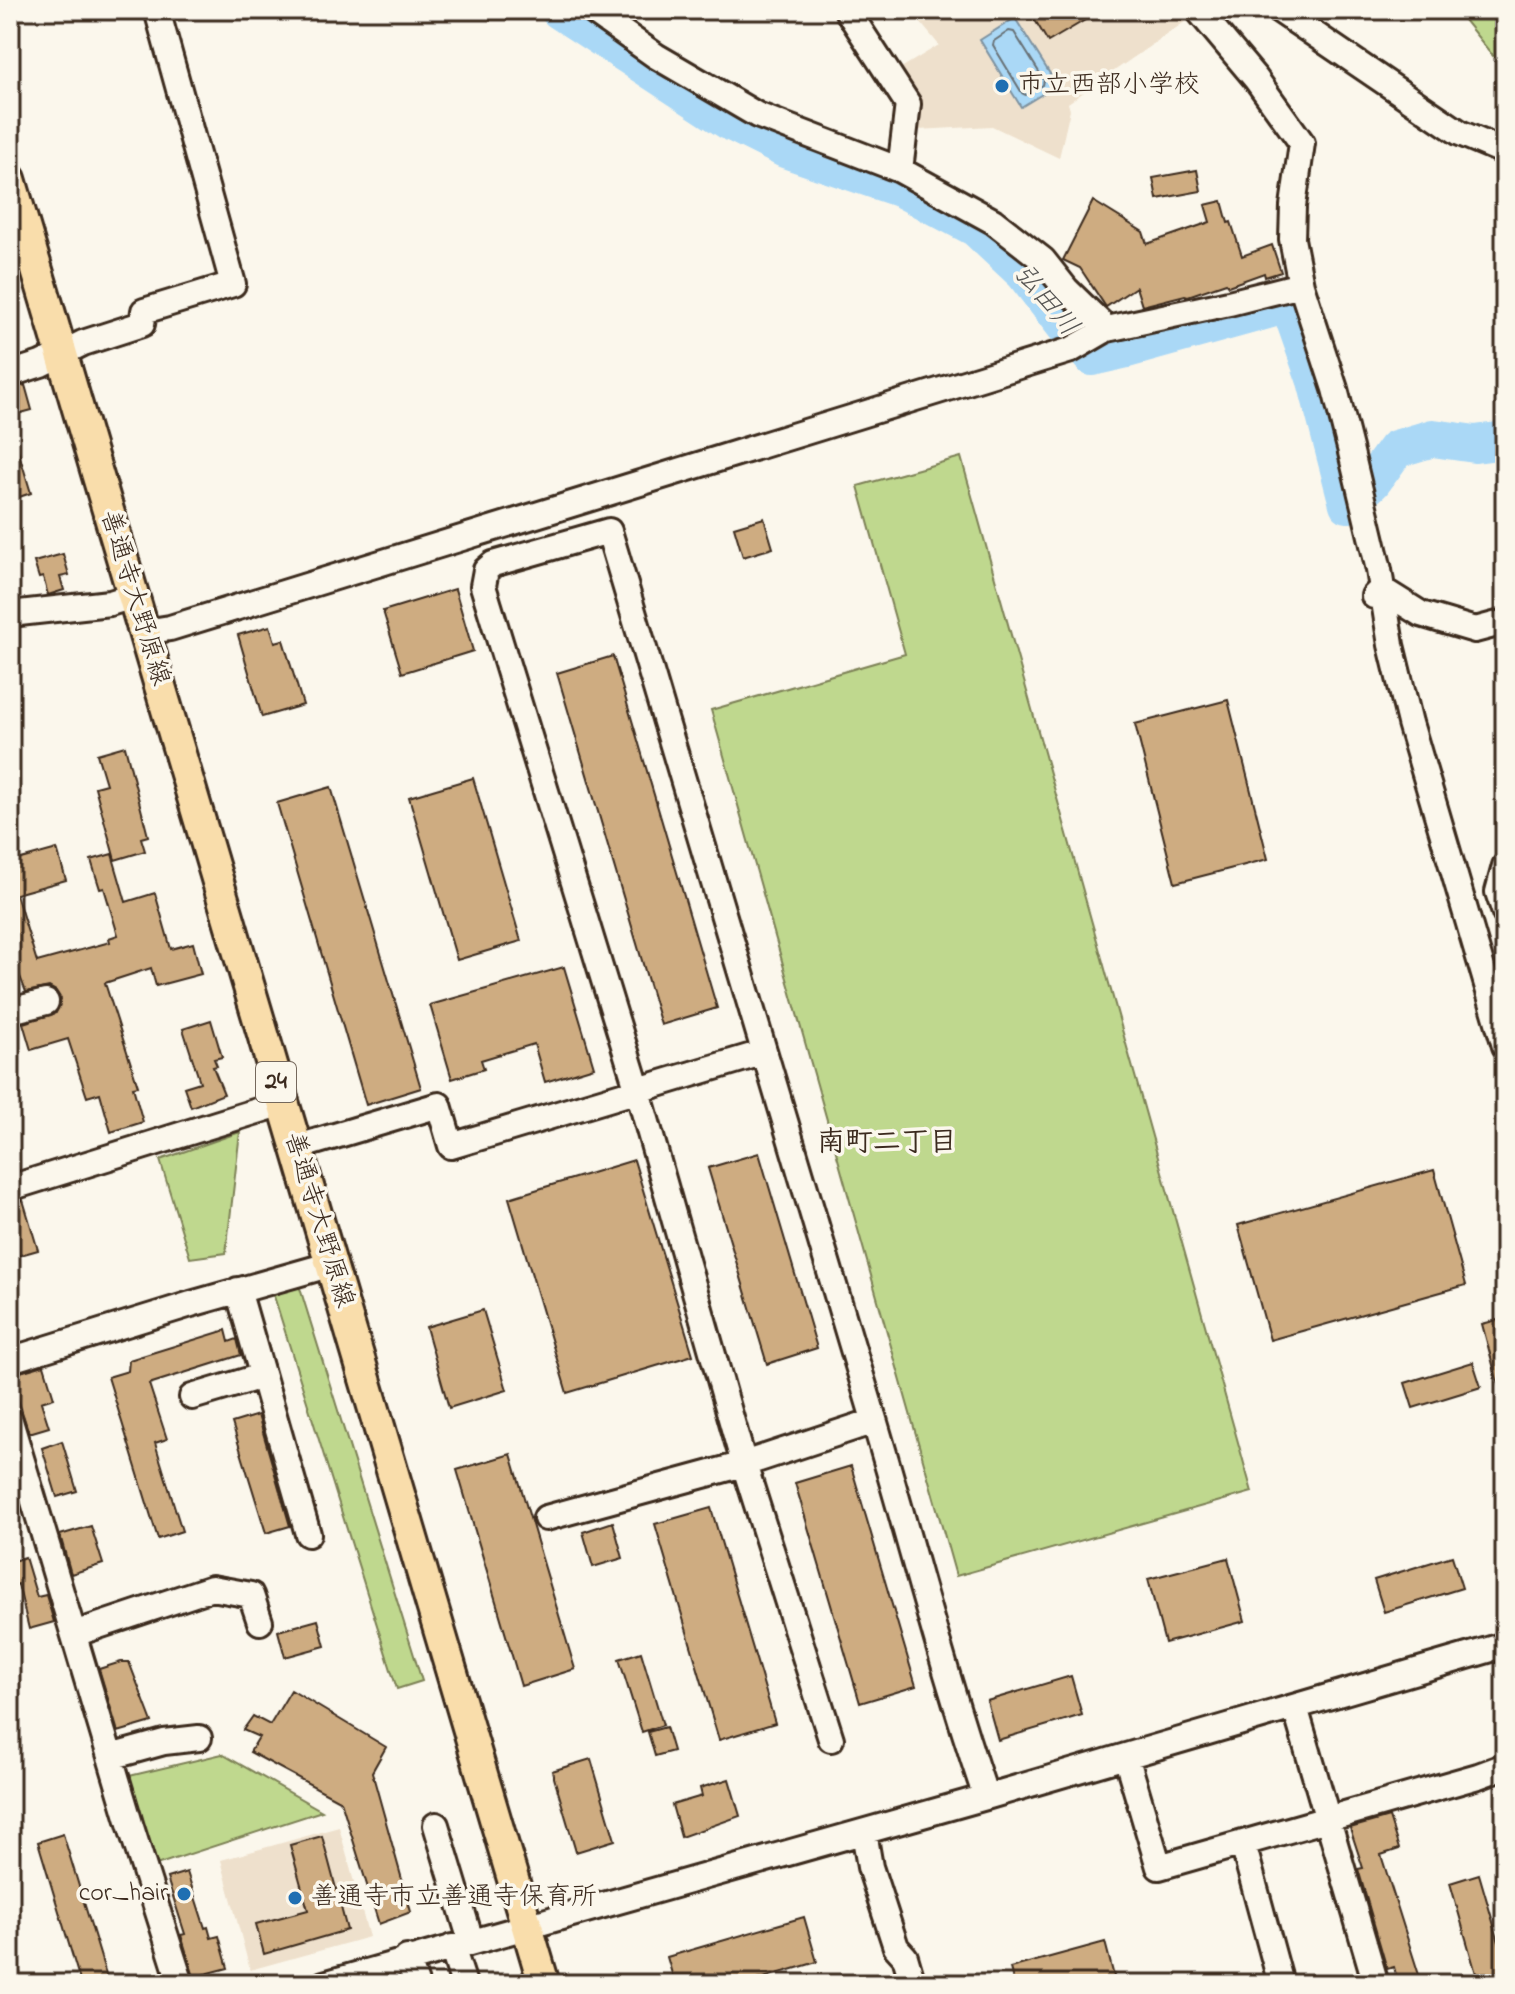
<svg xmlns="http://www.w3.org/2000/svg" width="1515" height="1994" font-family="'Indie Flower','Klee One',sans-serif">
	<rect width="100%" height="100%" fill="#fbf7ec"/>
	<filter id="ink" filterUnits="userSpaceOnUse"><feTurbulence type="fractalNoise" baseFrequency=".0125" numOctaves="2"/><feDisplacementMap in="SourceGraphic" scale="16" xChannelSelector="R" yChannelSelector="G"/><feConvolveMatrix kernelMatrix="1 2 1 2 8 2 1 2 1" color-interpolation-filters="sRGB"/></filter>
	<g filter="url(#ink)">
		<path fill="#eee0cc" d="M910,10H1183L1189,19L1068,103L1070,110L1059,158L992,126L918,130L923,105L901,68L939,45Z
			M339,1827L369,1937L250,1970L221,1860Z"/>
		<path fill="#bfd88e" stroke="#7d8156" stroke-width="2" d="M1456,10H1505V71Z
			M961,457L1252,1492L956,1576L711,710L905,654L858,486Z
			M240,1132L226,1253L190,1258L160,1160Z
			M299,1285L422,1681L397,1689L273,1293Z
			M222,1754L322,1811L150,1867L125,1777Z"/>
		<path fill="#aad8f6" stroke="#7e92a0" stroke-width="2" d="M1015,18L1057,85L1021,107L980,40Z"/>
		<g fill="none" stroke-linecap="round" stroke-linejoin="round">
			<path stroke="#677074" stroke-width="2" d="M1009,31L1014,32L1044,80L1043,85L1026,95L1022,93L993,45L994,41Z"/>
			<path stroke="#aad8f6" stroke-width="38" d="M559,10L729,121L785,149L902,189L976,228L1024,273L1071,334L1092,357L1127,349L1289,304L1316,381L1348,504L1372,482L1396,449L1433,438L1475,444L1505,440"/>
		</g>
		<path fill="#ceac81" stroke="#3b2a1e" stroke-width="2" d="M1029,10H1102L1048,42Z
			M1197,170L1201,191L1157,199L1153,178Z
			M1093,201L1143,232L1147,244L1210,222L1205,205L1222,201L1228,223L1231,222L1242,256L1272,245L1281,272L1265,277L1264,273L1228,286L1226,283L1188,296L1185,295L1142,306L1136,287L1106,307L1080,268L1063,260Z
			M25,385L32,410L10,416V389Z
			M10,437H14L31,493L10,500Z
			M764,518L773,548L743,557L734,527Z
			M63,554L69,575L60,577L64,590L48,595L43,577L39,578L34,562Z
			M455,589L473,651L402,673L383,611Z
			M270,626L275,642L283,640L303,705L262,717L238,635Z
			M613,656L717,1008L661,1025L557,673Z
			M1228,700L1268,859L1175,883L1135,724Z
			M125,746L148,836L141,838L145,851L115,860L95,787L106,784L97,754Z
			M473,778L521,941L457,960L409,797Z
			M331,787L421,1088L366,1105L277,803Z
			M57,849L66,880L16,894L37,962L110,942L109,938L118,935L104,888L100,889L91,860L112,854L126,902L155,893L171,949L193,943L201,974L156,986L151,968L105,983L138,1086L133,1087L143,1122L111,1132L100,1093L87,1097L68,1039L31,1050L23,1023L56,1013L61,999L56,991L49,987L26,992L16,966L10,947V862Z
			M564,967L594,1067L545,1082L534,1044L481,1060L484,1069L452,1079L430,1005Z
			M211,1020L222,1057L214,1059L217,1066L213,1067L224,1094L191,1107L184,1087L200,1082L183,1029Z
			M759,1153L817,1348L767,1364L708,1168Z
			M634,1160L693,1355L567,1393L509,1198Z
			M1434,1170L1466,1285L1270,1340L1238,1225Z
			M23,1200L38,1250L10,1258V1203Z
			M483,1310L507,1390L449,1408L426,1327Z
			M1505,1318V1391H1500L1482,1324Z
			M226,1330L229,1342L237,1339L241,1355L149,1384L167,1439L155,1443L182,1531L158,1539L108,1377L128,1371L129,1360Z
			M1473,1362L1481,1387L1413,1408L1405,1383Z
			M44,1365L54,1398L41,1402L49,1427L29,1433L10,1375Z
			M258,1415L290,1526L266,1533L232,1423Z
			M62,1441L77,1491L57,1497L42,1448Z
			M511,1454L575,1669L521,1686L457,1470Z
			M851,1466L916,1686L860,1703L795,1483Z
			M711,1508L775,1723L719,1740L655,1524Z
			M613,1522L623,1558L593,1567L583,1532Z
			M91,1526L103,1564L71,1574L60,1535Z
			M1452,1556L1462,1588L1384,1612L1374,1580Z
			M25,1557L37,1597L46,1595L54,1622L29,1629L18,1584L10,1587V1562Z
			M1228,1558L1245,1621L1165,1643L1148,1579Z
			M318,1620L325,1646L285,1657L278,1631Z
			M641,1652L663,1725L642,1732L619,1659Z
			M121,1662H129L152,1722L118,1732L99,1669Z
			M1071,1676L1082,1715L998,1740L987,1701Z
			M291,1690L386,1747L372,1772L411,1912L379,1924L341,1801L250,1752L259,1737L243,1730L253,1716L270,1725Z
			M666,1727L673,1751L655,1756L648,1732Z
			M591,1759L615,1840L576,1852L552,1771Z
			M729,1779L740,1816L681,1837L672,1805L702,1796L700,1788Z
			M1389,1817L1399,1849L1381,1855L1419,1975L1398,1982L1394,1967L1387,1969L1358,1869L1363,1868L1350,1828Z
			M63,1834L109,1984H81L38,1842Z
			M322,1836L347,1930L264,1954L256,1924L308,1910L290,1845Z
			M187,1872L205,1928L208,1927L211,1938L219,1936L228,1968L194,1977L181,1935L185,1934L167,1878Z
			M1479,1874L1505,1963V1984H1479L1450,1883Z
			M804,1917L817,1962L743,1984H675L667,1957Z
			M1105,1942L1116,1984H1014L1010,1968Z"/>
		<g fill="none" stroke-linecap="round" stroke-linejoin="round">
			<g stroke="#3b2a1e" stroke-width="30">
				<path id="minor" d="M591,10L656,56L757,115L900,170L993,221L1043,260L1066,289L1107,329
					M847,10L908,104L900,170
					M1198,10L1256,79L1302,143L1293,206L1292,239L1301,285L1335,389L1350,448L1379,570L1391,645L1410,723L1505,1046
					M1279,10L1460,133L1505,152
					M10,374L41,364L83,343L142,324L144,311L233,284L157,10
					M1374,596L1381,589L1421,614L1475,630L1505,622
					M10,614L110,603L133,596
					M145,632L170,628L1071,350L1107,329L1229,303L1301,285
					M1505,866L1498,892L1505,913
					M10,1011L46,1002
					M298,1147L439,1105L451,1146L762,1053
					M10,1188L283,1103
					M238,1290L308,1534
					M10,1360L191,1304L332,1264
					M192,1397L262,1376
					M10,1421L131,1827L181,1984
					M546,1518L744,1464L874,1421
					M74,1634L212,1588L251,1595L260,1622
					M1295,1707L1376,1984
					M831,1739L744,1464L638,1091L483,586L486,570L493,564L609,531C696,826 783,1121 873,1416C911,1543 943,1672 986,1797
					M1126,1756L1159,1867L1478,1776L1505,1766
					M110,1757L164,1742L199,1738
					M436,1825L471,1941
					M864,1832L870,1867L896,1947L905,1957L913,1984
					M1243,1844L1281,1984
					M452,1947L464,1984
					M407,1958L416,1984
					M324,1984L986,1797L1505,1645"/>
			</g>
			<g stroke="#3b2a1e" stroke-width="36">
				<path id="major" d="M10,179L544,1984"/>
			</g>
			<use href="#minor" stroke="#fbf7ec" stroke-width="24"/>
			<use href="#major" stroke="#f9ddab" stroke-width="30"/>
		</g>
	</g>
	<g fill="#1f6fb2" stroke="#fbf7ec" stroke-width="3">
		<circle cx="1002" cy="86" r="8"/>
		<circle cx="184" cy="1894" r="8"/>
		<circle cx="295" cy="1898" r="8"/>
	</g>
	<g text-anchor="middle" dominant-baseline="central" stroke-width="7" stroke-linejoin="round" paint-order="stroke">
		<rect fill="#fbf7ec" stroke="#75685c" stroke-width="2" x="256" y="1062" width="40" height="40" rx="6"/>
		<g font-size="24" font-weight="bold" fill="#3b2a1e">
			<text x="276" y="1082">24</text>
		</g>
		<g font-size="26" fill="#3b2a1e" stroke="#fbf7ec" text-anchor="start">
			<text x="1018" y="86">市立西部小学校</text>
			<text x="168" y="1894" text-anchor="end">cor_hair</text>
			<text x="311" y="1898">善通寺市立善通寺保育所</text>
		</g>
		<g font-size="26" fill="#3b2a1e" stroke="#fbf7ec">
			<text transform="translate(134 598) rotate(73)">善通寺大野原線</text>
			<text transform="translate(318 1220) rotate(73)">善通寺大野原線</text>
		</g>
		<g font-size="28" font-style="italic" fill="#575654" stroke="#fbf7ec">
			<text transform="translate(1045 301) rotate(50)">弘田川</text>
		</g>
		<g font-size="28" font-weight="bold" fill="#3b2a1e" stroke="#fbf7ec">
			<text x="887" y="1143">南町二丁目</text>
		</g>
	</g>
	<rect width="1515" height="1994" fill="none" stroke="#fbf7ec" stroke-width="40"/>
	<rect x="20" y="20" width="1475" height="1954" fill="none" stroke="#3b2a1e" stroke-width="3" filter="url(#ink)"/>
</svg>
